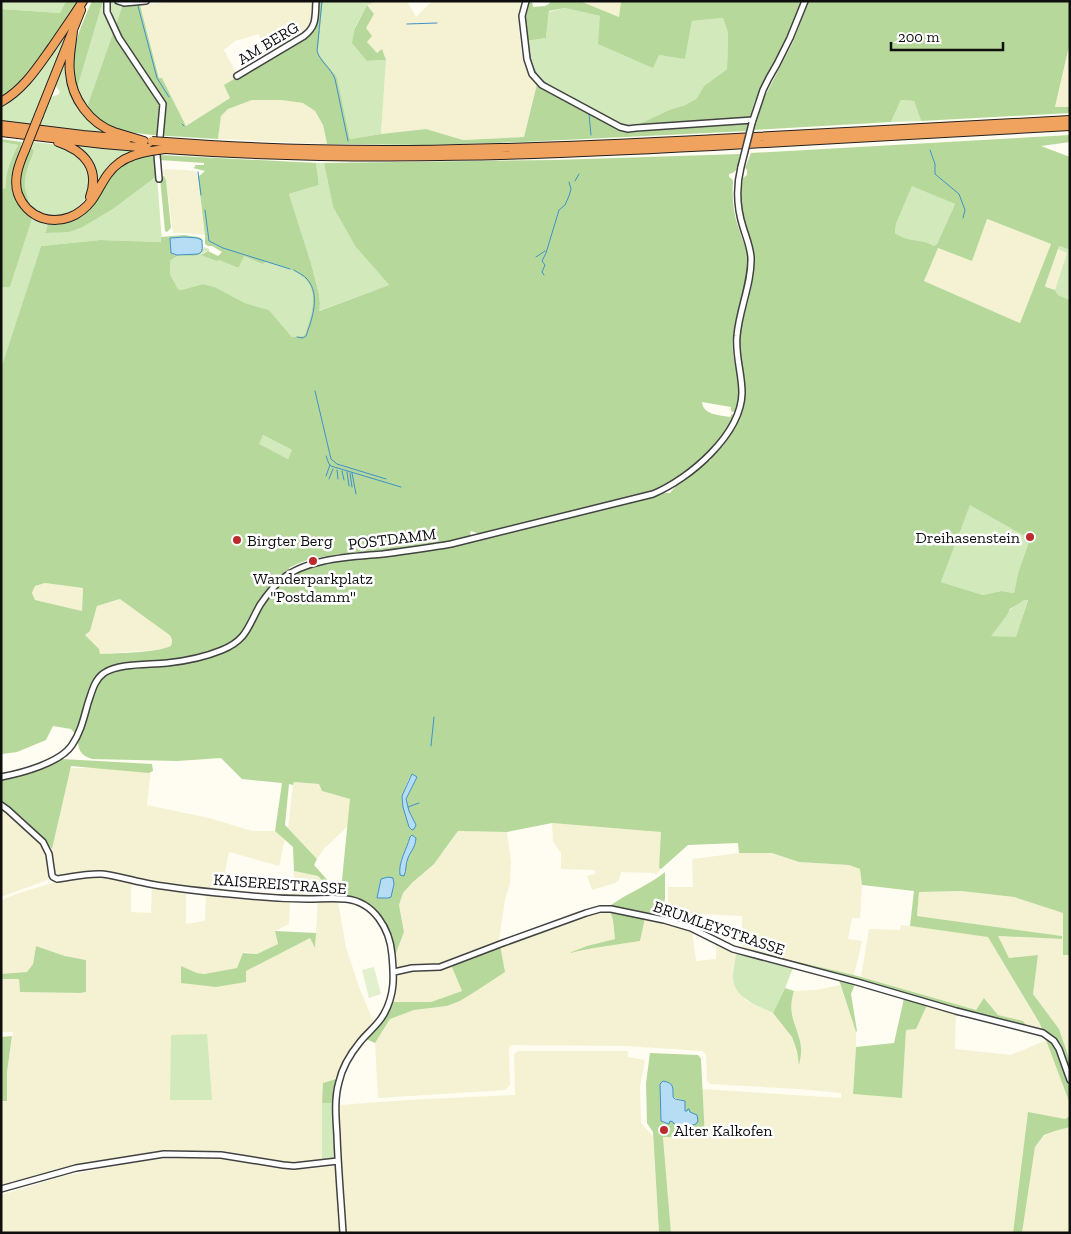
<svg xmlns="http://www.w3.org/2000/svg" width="1071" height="1234" font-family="'Zilla Slab',serif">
	<rect width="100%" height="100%" fill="#fffcf1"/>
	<path fill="#f4f2d2" d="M179,1H315L312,24L309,29L303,34L265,57L259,34L235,41L224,50L238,77L230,98L186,126L162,78L160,79L140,5Z
		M380,1H407L416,17L432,1H521L518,16L522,59L529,75L537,84L524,137L463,140L426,129L381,134L386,60L382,49L377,53L367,42L365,28L374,14L367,5Z
		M580,1H621L619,17Z
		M1070,42V107L1055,108Z
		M252,100H281L303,103L315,111L323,125L327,144L218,139L221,116L228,109Z
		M164,169L185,170L194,171L197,173L205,235L183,233H173L166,180L163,173Z
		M986,219L1051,244L1020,323L924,281L938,248L972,261Z
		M1058,249L1067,253L1055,290L1045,287V286Z
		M45,583L83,588L82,611L35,600L32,593L35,586Z
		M121,599L168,634L171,637L172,643L171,646L166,648L154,650L99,654L85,635L90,631L97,606Z
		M69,768H151L147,805L209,818L252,831H275L285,839L279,866L229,852L221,891L151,882L101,871H88L58,876L54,874L53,870L52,849Z
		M294,782L319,784L322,791L351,799L348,826L323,850L317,859L288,828L293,785Z
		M1,808L41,843L45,849L48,860L50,879L1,897Z
		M552,823L662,832L659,868L661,869L656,875L655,873L621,872L619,880L615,883L592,890L587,876L595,874V870L561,869V853L553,841Z
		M458,831L507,832L511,861L510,883L505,900L499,941L467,952L436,965H411L398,968L396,953L404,932L399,904L403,893L445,850Z
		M739,853H772L799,862L849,865L860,869L862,885L860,918H852L848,939L862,941L854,975L794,961L790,962L742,950V916L702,914L697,928L667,920L666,917L668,903V887H693L692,861L693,859Z
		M294,871L318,876L336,895L338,894V897H292Z
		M88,877H101L132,882L131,892V912L151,913L152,887L186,891V924L205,921L206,894L255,900L290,901L289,924L275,931L278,944L257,954L245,952L237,968L204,974L197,973L181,966V983L245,971L310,938L315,947L318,901L338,902L346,947L359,987L374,1023L354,1043L336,1079L323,1083L322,1161L294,1163H282L224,1151H164L86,1163L49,1172L1,1186V1101L7,1100V1072L13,1032H1V979H19L20,992L80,993L86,992V960L66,956L36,946L33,964L27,973L1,974V900L16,894L52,883Z
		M961,891L1014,897L1063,913V954L1070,955V1061L1059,1029L1033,994L1038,955L1009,958L997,936L1062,939V936L917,916L919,892Z
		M601,911H610L613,920L615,939L572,953L594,948L640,941L645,918L692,931L696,961L716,959V943L736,954L733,976L745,1000L773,1013L784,1025L792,1037L797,1051L799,1063L801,1050L800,1041L790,1009L791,1000L794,991L816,990L840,985L856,1032V1047L853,1094L902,1098L906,1030L916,1029L927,1005L956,1013L955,1049L1011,1055L1047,1040L1070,1104V1116L1065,1119L1028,1113L1013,1233H671L663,1136L705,1138L702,1089L841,1098V1093L799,1089L710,1084L707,1081L706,1055L702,1051L627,1046L512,1045L509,1048L510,1085L505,1090L378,1098L375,1043L390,1019L414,1010L447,1006L460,1001L476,991L500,945L573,920Z
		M901,925L988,936L1042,1028L1026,1025L1023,1021L998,1015L985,998L976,1010L861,977L869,929L900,930Z
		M451,965L462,991L431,1002H393L395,993L396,976L398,973L412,971L434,970Z
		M519,1051H628V1057L645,1060L640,1086L641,1123L653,1136L659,1233H345L338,1107L340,1105L408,1100L515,1095L514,1054Z
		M1070,1127V1233H1022L1035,1147L1044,1136L1055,1131Z
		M191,1157L235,1160L282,1169H309L335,1166L340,1233H1V1195L64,1176L105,1168L150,1160Z"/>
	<path fill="#d2e9bb" d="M4,1H66L60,13L1,9V5Z
		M103,1H109L122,7L87,107L83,102L77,89Z
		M323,1H380L367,5L355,27L367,61L386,60L381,134L350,139L337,77L318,53Z
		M565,8L600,16L659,55L685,58L692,21L723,18L728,33L727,69L704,86L696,99L685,105L669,110L635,126L630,127L621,125L544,83C532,68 530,60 527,41L546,38L549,12Z
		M75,15L36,115H34L31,125L1,121V103L12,97Z
		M70,44L73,94L112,134L40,126C41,116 46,95 58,95L60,92L55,85Z
		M901,100L914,101L921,121L891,122Z
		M1,142L18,145C10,159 6,172 6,188L1,189Z
		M33,142C44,143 56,144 67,148C72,150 80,155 83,159C89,167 92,183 89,193C87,198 83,202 80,205C64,220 43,218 28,204C29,197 26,193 25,187C24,175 30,162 34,151L31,146Z
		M73,145L133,151V153L98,186L95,185V179Z
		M316,163H324L333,207L355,246L389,285L318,311L320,304L319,294L311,263L289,194L319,185Z
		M157,176L162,242L100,240L41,246L1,368V287H10L32,219L48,224L45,232L83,227L113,209Z
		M912,185L955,204L937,244L934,246C922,238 909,243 895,233L896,224Z
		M1059,246L1070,250V300L1058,295L1055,290L1067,253L1058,249Z
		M204,247L209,249V252L206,251L202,254L219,260L236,267L239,266L244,255L261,264L265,262C278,266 295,269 305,279C320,293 310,320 305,336L292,337L269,310L245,303L215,287L203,284L181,290L178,289L170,274V261L178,256L203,250V249Z
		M263,435L292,450L288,459L258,444Z
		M970,504L1030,539L1018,573L1014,593L1001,591L983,595L941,582Z
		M1028,599L1016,638L990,636C1000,624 1013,600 1028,599Z
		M736,954L793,968L785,988L773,1013C756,1005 731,997 733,974C734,967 735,960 736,954Z
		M207,1034L212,1100H170L171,1035Z
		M322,1103H335L336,1156L334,1159L322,1161Z"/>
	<path fill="#b6d99b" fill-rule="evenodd" d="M66,1H77L75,6C53,39 34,74 1,97V9L60,13Z
		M92,1H103L77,89C67,55 78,33 92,1Z
		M318,1H323L318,53L337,77L350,139L381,134L426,129L463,140L524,137L537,84L626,133L746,121L750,124L748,131L523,142L425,145L327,144L323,125L315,111L303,103L281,100H252L228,109L221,116L218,139C201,138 185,137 168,136C137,134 108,133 87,107L122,7L140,5L159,78H162L186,126L230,98L224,85L315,30Z
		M529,1H532L533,7L545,6L549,4L550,1H580L619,17L621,1H803L783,48L777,60L766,77L754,103L750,117L675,124L635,126L669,110L685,105L696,99L704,86L727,69L728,33L723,18L692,21L685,59L659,55L653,68L598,44L600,16L565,8L549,11L546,38L527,41L525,16Z
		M809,1H1070V42L1055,107H1070V113L921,121L914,101L901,100L891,122L754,130L764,98L793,42Z
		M367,5L374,14L366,28L372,36L367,42L377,53L382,49L386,60L367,61L352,43L355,28Z
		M1070,135V142L1041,146L1070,157V250L1059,246L1045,286L1046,287L1055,290L1058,295L1070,300V955H1063V913L1014,897L961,891L919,892L917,916L1062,936V939L998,936L1009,958L1038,955L1033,994L1059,1029L1070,1061V1104L1040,1024L988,937L910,926L914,891L862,885L860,869L849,865L799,862L772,853H739L738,843L688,845L661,869L659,868L661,832L552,823L507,832L458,831L434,864L413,882L403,893L399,905L404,932L396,953H395L392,936L389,929L374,910L350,898L341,890L350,799L322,791L319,784L294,782L293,785L289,784L285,825L317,859L314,865L338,892V894L336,895L318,876L294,871L293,847L275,831L282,783L242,779L221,758L177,761L92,759C83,756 78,752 78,741C85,726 91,692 100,681C114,663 152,668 172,665C192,662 213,658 230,649C249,639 253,621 264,604C269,595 276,588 284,581C307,561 349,561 378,557C403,554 428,551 453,546L618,506L665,493H670C680,480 695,470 708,460L710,461C713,456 716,453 720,449C729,439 739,424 742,410C745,399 745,386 744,376C742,362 737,349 739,334C740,328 743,322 744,316C749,298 755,278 754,260C753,245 747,233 744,219C741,205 740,192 743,178L747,175V170L745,168L751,153ZM912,186L955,204L937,244L934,246C922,238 909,243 895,233L896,224ZM987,219L1051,244L1020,323L924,281L938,248L972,261ZM970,505L1030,539L1018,573L1014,593L1001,591L983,595L941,582ZM1024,600H1028L1016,637L991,636L1007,615L1010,609ZM412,774L417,777L406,799L409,811L416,825L409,827C408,811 398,806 405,789C407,783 409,778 412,774Z
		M1,139L22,142C11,173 2,195 32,219L10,287H1V189L6,188C5,172 11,159 18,145L1,142Z
		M31,146L34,151C30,162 24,175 25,187C26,193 29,197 28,204C14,184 22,165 31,146Z
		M740,154C738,163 740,172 729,174V177L732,179L733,181C732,196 733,212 738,226C741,238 747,247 748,259C749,286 736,312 733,338C731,352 736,366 738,380C740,390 738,400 737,410L733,412L731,411V407L702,402C703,415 719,415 730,417L732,414L734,416C723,446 678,483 649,492L480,534L471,531L470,533L472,537H470L420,547L400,548L360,554L361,552C337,555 310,556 289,568V571C271,580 260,597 252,615C249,620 247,627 243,632C225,655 184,658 157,662C139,665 121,668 104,670C84,686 85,714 76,735L71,729L53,726L46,740L17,752L2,754L1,368L41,246L100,240L161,242V237L184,235L198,237L201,238L202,240L197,238H173L174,255L198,254L203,249V250C197,260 187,254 178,256C175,257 173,259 170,261V274L178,289L181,290L203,284L215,287L245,303L269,310L292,337L303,336L305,335C310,319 320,293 305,279C295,269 278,266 266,262L262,264L244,256L239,267H236L219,260L217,261L201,255L208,251L218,256L222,252L212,246H208L205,244V235L198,177L205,171L193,168L195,167V165H204V163L160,160L159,155L316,163L319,185L289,194L311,263L319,294L320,304L319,311L389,285L355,246L333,207L324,163L554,160ZM263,435L292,450L288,459L259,444ZM45,583L83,588L82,611L35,600L32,593L35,586ZM120,599L168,634C172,637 173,641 171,646C155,653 119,653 100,654L99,649L85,635L90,631L97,606Z
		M148,155H155L157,176L113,209L83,227L69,232L45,233L48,224C71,226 87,216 100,196C106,187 111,175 120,167C128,160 138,157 148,155Z
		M164,176L166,180L171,228L167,232L165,231L160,178Z
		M62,759L152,764L153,771L149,773L71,766L52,849C38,832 20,813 1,801V780L36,771Z
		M665,872V898L662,918L611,907V905C628,893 649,885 665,872Z
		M610,911L645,918L640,941L594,948L569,953L587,946L615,939L613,920Z
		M275,931L316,933L315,948L310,938L246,971V982L216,987L181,983V966L197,973L204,974L237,968L243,953L257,954L278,944Z
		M500,945L505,972L476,991L460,1001L447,1006L414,1010L390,1019L375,1043L366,1039L382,1021L393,1002H431L462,991L451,965Z
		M36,946L65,956L86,960V992L80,993L20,992L19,979H1V974L27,972L33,964Z
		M794,961L854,975L976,1010L984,998L998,1015L1023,1021L1026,1025L997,1019L929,1001L916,1029L906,1030L902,1098L853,1094L856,1047L894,1043L905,994L857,979L851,994L857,1031L856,1032L837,974L790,962Z
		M785,988L794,991C787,1013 795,1021 800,1041C802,1049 801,1057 799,1065L797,1051L792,1037L773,1013Z
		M12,1036L7,1072V1101H1V1037Z
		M650,1053L698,1055L701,1059L705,1138L663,1137L671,1233H659L653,1132L647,1123L646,1083ZM663,1081L669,1083L673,1087L672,1096L675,1098L685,1101V1111L697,1115L696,1124L690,1126L670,1121Z
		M336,1079L335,1103H322L323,1083Z
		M1028,1112L1065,1119L1070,1116V1127L1055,1131L1044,1135L1035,1147L1022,1233H1013Z"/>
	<path fill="#e3f0cd" d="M374,967L381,994L369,998L362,970Z"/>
	<path fill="#b7ddf5" stroke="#4091ca" d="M185,237L197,238L202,240C202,246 204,252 198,254L177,255L171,253L170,238Z
		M412,774L417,777L406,799L409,811L416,825L414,829L412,830L409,827L403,807L402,796Z
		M412,835L416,838C415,849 411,850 408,858C405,864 407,870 404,876L400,875C398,862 407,849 410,837Z
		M388,877L393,878L394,884L391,897L388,898H377L381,879Z
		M663,1081C674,1083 673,1087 673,1097L675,1099L685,1101V1111H687L688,1109H689L690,1112L697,1115L698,1121L696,1124L690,1126L687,1128L674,1124L673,1122L670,1121L669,1124L661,1121L660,1084Z"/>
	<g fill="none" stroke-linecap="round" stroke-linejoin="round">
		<path stroke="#4091ca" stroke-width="1" d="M322,1L317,51C320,62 331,68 335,79L348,141
			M138,6L157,78L169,97
			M407,24L437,23
			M528,42C531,73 537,79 563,94
			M589,114L591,135
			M182,124L184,126
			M930,150L935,164V174L959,194L965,210L963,218
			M198,172L201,195
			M575,181L579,174
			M205,210L209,241L223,248L290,269
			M536,257L545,251
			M294,270C298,273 304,275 307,279C321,295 312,319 306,336L303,338L297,337
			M544,275L542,272L545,265L542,261L546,253L559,210L565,205L569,196L571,189L569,182
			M315,391L331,459L337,464L386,479
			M326,456L329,464L331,466L401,487
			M337,470L338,479
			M342,471L344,480
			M347,472L349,486
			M350,473L352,487
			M352,473L356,494
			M326,476L330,465
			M329,479L333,469
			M431,746L434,717
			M408,807L419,803"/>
		<g stroke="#424242" stroke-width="8">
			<path id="minor" d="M107,1V12L119,38L163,104L160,137
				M118,1L124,3L146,1
				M526,1L522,16L527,59L532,74L542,85L620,127L628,129L636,128L753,120
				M237,76L304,36C317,26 315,17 316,1
				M752,123L763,90L769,78L777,64L790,38L805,1
				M157,155L159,179
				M1,777C22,773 60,763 72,745C81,732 84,717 88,703C92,692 94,680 104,673C119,663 149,665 167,663C186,661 205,657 222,650C247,640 248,626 260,605C266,596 273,587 282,579C307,558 352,557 383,554C406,551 428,548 451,544L653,494C689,479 741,435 742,393C742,373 735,355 737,336C739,310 752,283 751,257C750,246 746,237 743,227C737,208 736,187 741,167
				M1,805L8,810L43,842L49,854L52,875L53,877L57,879C72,877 87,873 102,874C118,876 134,881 150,884C183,890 218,893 251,896C270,898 289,899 308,899C320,899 333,898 346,899C374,902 390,929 392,955C394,977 395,994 384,1014C378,1025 368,1032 360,1042C351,1053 342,1068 339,1082C334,1099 336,1118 337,1135C338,1167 341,1200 343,1233
				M394,972L412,968L440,967L503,943L586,913L600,909H611L664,920L691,928L733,949L857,982L956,1011L1043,1033L1054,1041L1059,1049L1070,1080
				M1,1189L76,1168L164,1154L221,1155L283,1165L294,1166L338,1161"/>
		</g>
		<g stroke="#202020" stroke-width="10">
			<path id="highway" d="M73,30C72,44 68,59 70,73C72,99 90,123 114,132C124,135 134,138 144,141
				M1,102C24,89 37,68 52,47C62,32 73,17 83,1
				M39,115L81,10
				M1,125L83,135L127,139
				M1,132L103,144L151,148
				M58,142C85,151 100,169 90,197
				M166,142C343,156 520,149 698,140C822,134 946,126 1070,120
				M165,149C360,163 553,155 747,144C855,138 962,132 1070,126
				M25,150C19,164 13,179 18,194C22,205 31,214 42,218C61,224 80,216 92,200C101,187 106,172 119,163C128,156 139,153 151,151"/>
		</g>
		<use href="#minor" stroke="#fff" stroke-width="5"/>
		<use href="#highway" stroke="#f0a35e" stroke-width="8"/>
		<g stroke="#424242" stroke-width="8" stroke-linecap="butt">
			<path id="minor-bridge" d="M741,167L752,123"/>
		</g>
		<g stroke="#202020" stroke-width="10" stroke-linecap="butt">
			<path id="highway-bridge" d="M152,141L166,142
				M25,150L39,115
				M151,151L165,149"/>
		</g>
		<use href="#minor-bridge" stroke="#fff" stroke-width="5"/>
		<use href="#highway-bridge" stroke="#f0a35e" stroke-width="8"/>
	</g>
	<g fill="#bc2a2e" stroke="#fff" stroke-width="2">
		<circle cx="1030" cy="537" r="5"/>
		<circle cx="237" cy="540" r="5"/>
		<circle cx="313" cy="561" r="5"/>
		<circle cx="664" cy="1130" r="5"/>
	</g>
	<g text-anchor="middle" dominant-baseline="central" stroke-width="5" stroke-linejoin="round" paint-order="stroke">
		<g font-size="16" fill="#0f0f0f" stroke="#fff">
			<text transform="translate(268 43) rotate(-31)">AM BERG</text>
			<text transform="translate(392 539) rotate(-7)">POSTDAMM</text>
			<text transform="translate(280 884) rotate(4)">KAISEREISTRASSE</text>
			<text transform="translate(719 928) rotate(19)">BRUMLEYSTRASSE</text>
		</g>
		<g font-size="16" fill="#0f0f0f" stroke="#fff" text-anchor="start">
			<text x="1020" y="537" text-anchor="end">Dreihasenstein</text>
			<text x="247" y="540">Birgter Berg</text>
			<text x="313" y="578" text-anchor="middle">Wanderparkplatz<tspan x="313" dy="18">"Postdamm"</tspan></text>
			<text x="674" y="1130">Alter Kalkofen</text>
		</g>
	</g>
	<rect width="1071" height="1234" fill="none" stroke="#0f0f0f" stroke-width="5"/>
	<path d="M891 42v8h112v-8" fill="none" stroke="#0f0f0f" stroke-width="2.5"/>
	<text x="898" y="42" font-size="15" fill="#0f0f0f" stroke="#ffffff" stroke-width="4" paint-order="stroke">200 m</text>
</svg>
